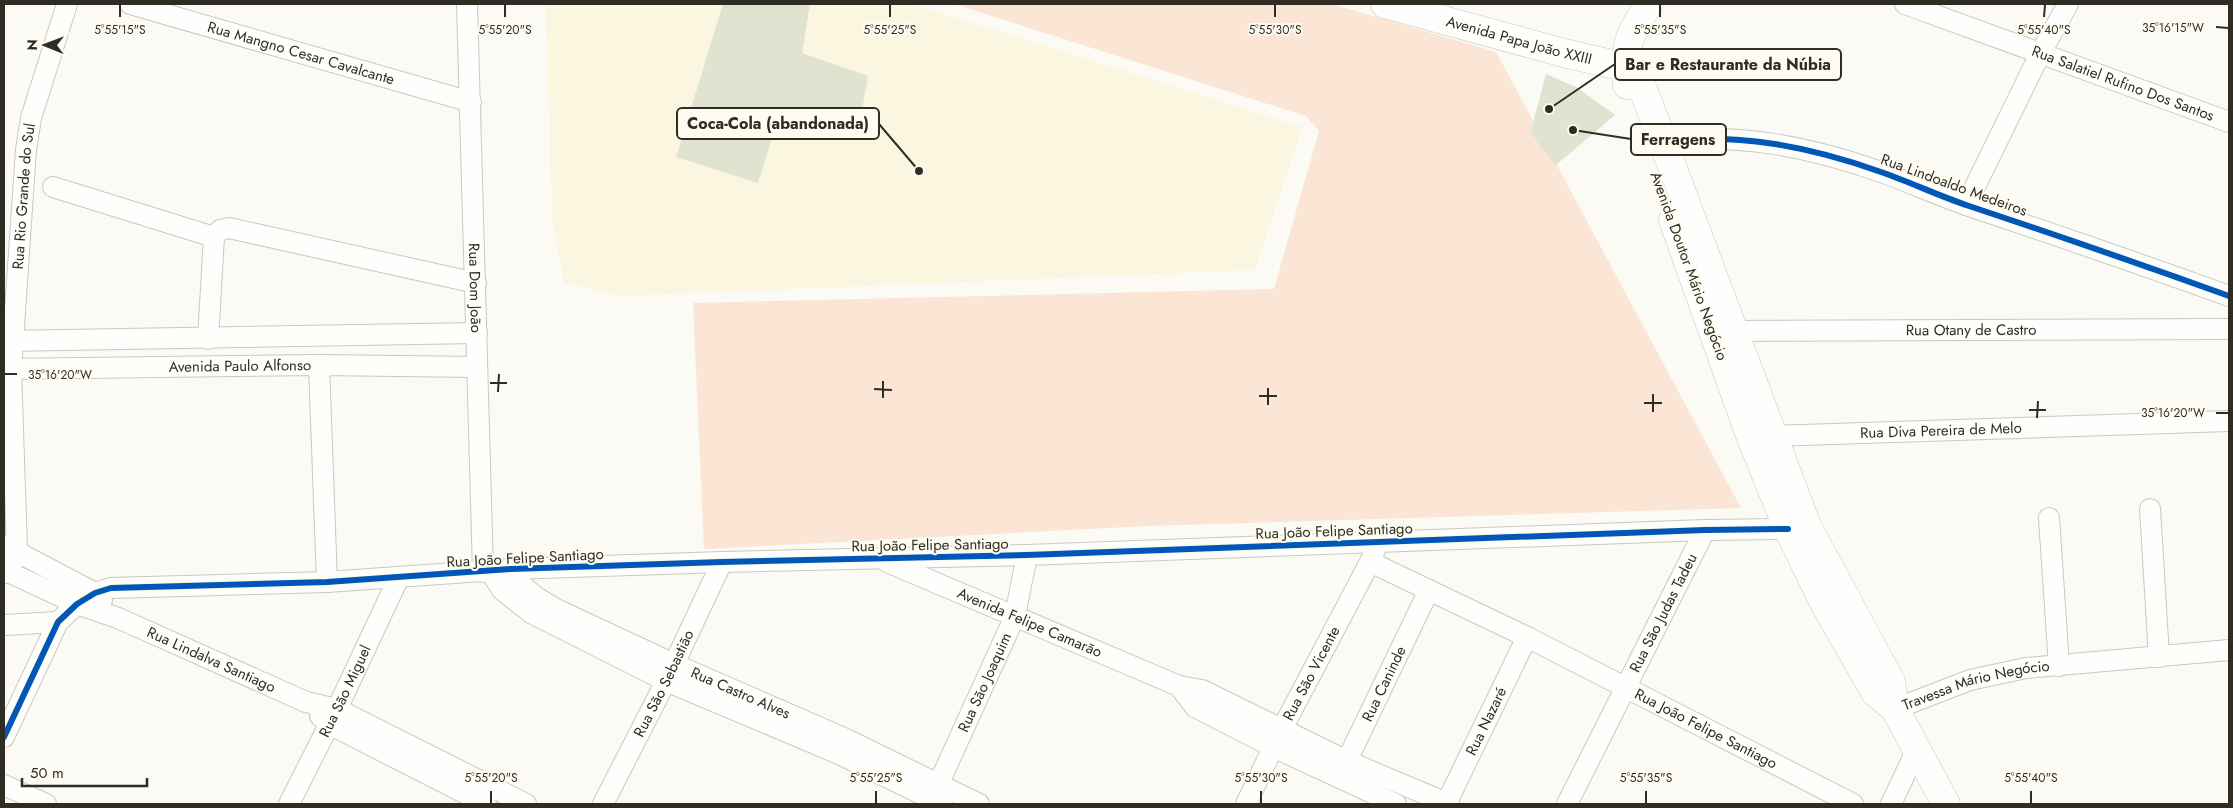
<svg xmlns="http://www.w3.org/2000/svg" width="2233" height="808" font-family="Jost,sans-serif">
	<rect width="100%" height="100%" fill="#fbfaf4"/>
	<path fill="#faf6e0" d="M546,4H913L1302,127L1255,270L619,296L564,283L552,216Z"/>
	<path fill="#fbe5d4" d="M954,4H1332L1496,52L1741,508L1146,526L704,549L693,303L1274,289L1319,131L1306,116Z"/>
	<path fill="#e0e3d0" d="M723,4H810L802,53L868,76L858,133L781,110L758,183L676,157Z
		M1546,74L1576,87L1615,115L1556,165L1539,145L1531,131Z"/>
	<g fill="none" stroke-linecap="round" stroke-linejoin="round">
		<g stroke="#cac8c1" stroke-width="22">
			<g id="minor">
				<path id="s1" d="M130,4L471,102"/>
				<path id="s2" d="M467,4L483,572"/>
				<path id="s3" d="M1905,4L2229,122"/>
				<path d="M1662,141C1739,133 1808,146 1881,172C1910,182 1939,196 1969,206C2056,235 2143,265 2229,296"/>
				<path d="M53,187L214,237"/>
				<path d="M1966,205L2040,54L2068,4"/>
				<path id="s4" d="M1721,331L2229,329"/>
				<path d="M208,339L214,237L220,230L229,228L476,283"/>
				<path d="M4,341L477,333"/>
				<path d="M319,365L327,582"/>
				<path id="s5" d="M4,369L319,365L477,367"/>
				<path id="s6" d="M1773,436L2229,421"/>
				<path d="M2150,509L2159,657"/>
				<path d="M2049,518L2059,666"/>
				<path d="M6,546L95,593L102,600"/>
				<path id="s7" d="M887,562L1179,686L1202,690L1347,761L1449,804"/>
				<path id="s8" d="M1370,562L1527,637L1853,804"/>
				<path id="s9" d="M511,569L522,585L536,597L556,609L674,664L846,739L979,804"/>
				<path id="s10" d="M4,570L77,604L118,618L306,702L337,709L526,804"/>
				<path d="M490,571L502,590L531,613L666,681L839,754L942,804"/>
				<path id="s11" d="M8,573L17,551L11,369L26,150L31,118L67,4"/>
				<path d="M4,625L58,622"/>
				<path d="M1179,686L1195,707L1273,747L1396,804"/>
				<path id="s12" d="M1895,709L1970,680L2026,668L2229,650"/>
				<path d="M320,716L329,724L486,804"/>
				<path d="M4,737L58,622L77,604L95,593L111,588L327,582L511,569L722,562L1027,555L1705,530L1788,529"/>
				<path id="s13" d="M1341,773L1429,590"/>
				<path d="M4,785L46,804"/>
				<path id="s14" d="M933,796L1015,616L1027,555"/>
				<path id="s15" d="M289,804L337,709L399,577"/>
				<path id="s16" d="M603,804L666,681L722,562"/>
				<path id="s17" d="M1246,804L1282,729L1370,562L1375,550"/>
				<path id="s18" d="M1446,804L1527,637"/>
				<path id="s19" d="M1567,804L1705,530"/>
				<path d="M1891,804L1916,751"/>
			</g>
		</g>
		<g stroke="#cac8c1" stroke-width="29">
			<g id="secondary">
				<path id="s20" d="M1385,4L1564,53L1633,69L1637,73L1807,526L1891,682L1895,709L1946,804"/>
				<path d="M1627,85C1624,44 1628,37 1649,4"/>
				<path d="M1673,220L1751,438L1788,529L1824,603L1875,692L1890,705"/>
			</g>
		</g>
		<use href="#minor" stroke="#fefefd" stroke-width="20"/>
		<use href="#secondary" stroke="#fefefd" stroke-width="28"/>
		<g stroke="#fefcf1" stroke-width="9">
			<path id="cycleway" d="M1662,141C1739,133 1808,146 1881,172C1910,182 1939,196 1969,206C2056,235 2143,265 2229,296
				M4,737L58,622L77,604L95,593L111,588L327,582L511,569L722,562L1027,555L1705,530L1788,529"/>
		</g>
		<use href="#cycleway" stroke="#0057b8" stroke-width="6"/>
	</g>
	<path fill="none" stroke="#2f2d23" stroke-width="2" d="M120,17V5M505,17V5M890,17V5M1275,17V5M1660,17V5M2044,17L2045,5M2216,27L2228,28M5,374H17M490,383H507M874,389L892,390M498,392L499,374M1259,396H1277M883,398V381M1644,403H1662M1268,405V388M2029,410H2046M1653,412V394M2216,413H2228M2037,418L2038,401M491,803V791M876,803V791M1261,803V791M1646,803V791M2031,803V791"/>
	<g text-anchor="middle" dominant-baseline="central" stroke-width="4" stroke-linejoin="round" paint-order="stroke">
		<g font-size="15" fill="#2f2d23" stroke="#fefcf1">
			<text stroke="none"><textPath href="#s20" startOffset="139">Avenida Papa João XXIII</textPath></text>
			<text stroke="none"><textPath href="#s1" startOffset="178">Rua Mangno Cesar Cavalcante</textPath></text>
			<text stroke="none"><textPath href="#s3" startOffset="232">Rua Salatiel Rufino Dos Santos</textPath></text>
			<text transform="translate(1954 185) rotate(20)">Rua Lindoaldo Medeiros</text>
			<text stroke="none"><textPath href="#s11" startOffset="379">Rua Rio Grande do Sul</textPath></text>
			<text transform="translate(1689 266) rotate(70)">Avenida Doutor Mário Negócio</text>
			<text stroke="none"><textPath href="#s2" startOffset="284">Rua Dom João</textPath></text>
			<text stroke="none"><textPath href="#s4" startOffset="250">Rua Otany de Castro</textPath></text>
			<text stroke="none"><textPath href="#s5" startOffset="236">Avenida Paulo Alfonso</textPath></text>
			<text stroke="none"><textPath href="#s6" startOffset="168">Rua Diva Pereira de Melo</textPath></text>
			<text transform="translate(1334 531) rotate(-2)">Rua João Felipe Santiago</text>
			<text transform="translate(930 545) rotate(-1)">Rua João Felipe Santiago</text>
			<text transform="translate(525 558) rotate(-3)">Rua João Felipe Santiago</text>
			<text stroke="none"><textPath href="#s19" startOffset="214">Rua São Judas Tadeu</textPath></text>
			<text stroke="none"><textPath href="#s7" startOffset="155">Avenida Felipe Camarão</textPath></text>
			<text stroke="none"><textPath href="#s10" startOffset="226">Rua Lindalva Santiago</textPath></text>
			<text stroke="none"><textPath href="#s17" startOffset="146">Rua São Vicente</textPath></text>
			<text stroke="none"><textPath href="#s14" startOffset="125">Rua São Joaquim</textPath></text>
			<text stroke="none"><textPath href="#s16" startOffset="135">Rua São Sebastião</textPath></text>
			<text stroke="none"><textPath href="#s13" startOffset="99">Rua Caninde</textPath></text>
			<text stroke="none"><textPath href="#s12" startOffset="85">Travessa Mário Negócio</textPath></text>
			<text stroke="none"><textPath href="#s15" startOffset="126">Rua São Miguel</textPath></text>
			<text stroke="none"><textPath href="#s9" startOffset="264">Rua Castro Alves</textPath></text>
			<text stroke="none"><textPath href="#s18" startOffset="92">Rua Nazaré</textPath></text>
			<text stroke="none"><textPath href="#s8" startOffset="375">Rua João Felipe Santiago</textPath></text>
		</g>
	</g>
	<g font-size="12" text-anchor="middle" fill="#2f2d23" stroke="#fefcf1" stroke-width="4" stroke-linejoin="round" paint-order="stroke">
		<text x="2173" y="32">35°16'15"W</text>
		<text x="120" y="34">5°55'15"S</text>
		<text x="505" y="34">5°55'20"S</text>
		<text x="890" y="34">5°55'25"S</text>
		<text x="1275" y="34">5°55'30"S</text>
		<text x="1660" y="34">5°55'35"S</text>
		<text x="2044" y="34">5°55'40"S</text>
		<text x="60" y="379">35°16'20"W</text>
		<text x="2173" y="417">35°16'20"W</text>
		<text x="491" y="782">5°55'20"S</text>
		<text x="876" y="782">5°55'25"S</text>
		<text x="1261" y="782">5°55'30"S</text>
		<text x="1646" y="782">5°55'35"S</text>
		<text x="2031" y="782">5°55'40"S</text>
	</g>
	<path fill="none" stroke="#2f2d23" stroke-width="2" d="M1549 109L1615 64M919 171L879 124M1573 130L1631 139"/>
	<g fill="#2f2d23" stroke="#fefcf1" stroke-width="2">
		<circle cx="1549" cy="109" r="5"/>
		<circle cx="919" cy="171" r="5"/>
		<circle cx="1573" cy="130" r="5"/>
	</g>
	<g fill="#fefcf1" stroke="#2f2d23" stroke-width="2">
		<rect x="1615" y="49" width="226" height="31" rx="5"/>
		<rect x="677" y="108" width="202" height="31" rx="5"/>
		<rect x="1631" y="124" width="95" height="31" rx="5"/>
	</g>
	<g font-size="16" text-anchor="middle" font-weight="bold" fill="#2f2d23">
		<text x="1728" y="70">Bar e Restaurante da Núbia</text>
		<text x="778" y="129">Coca-Cola (abandonada)</text>
		<text x="1678" y="145">Ferragens</text>
	</g>
	<rect width="2233" height="808" fill="none" stroke="#2f2d23" stroke-width="10"/>
	<g transform="translate(45 45) rotate(271)" stroke="#fefcf1" stroke-width="4" paint-order="stroke">
	<path d="M0-4L9 19L0 12L-9 19Z" fill="#2f2d23"/>
	<text y="-8" font-size="14" font-weight="bold" text-anchor="middle" fill="#2f2d23">N</text>
	</g>
	<path d="M22 778v8h125v-8" fill="none" stroke="#2f2d23" stroke-width="2.5"/>
	<text x="30" y="778" font-size="15" fill="#2f2d23" stroke="#fefcf1" stroke-width="4" paint-order="stroke">50 m</text>
</svg>
